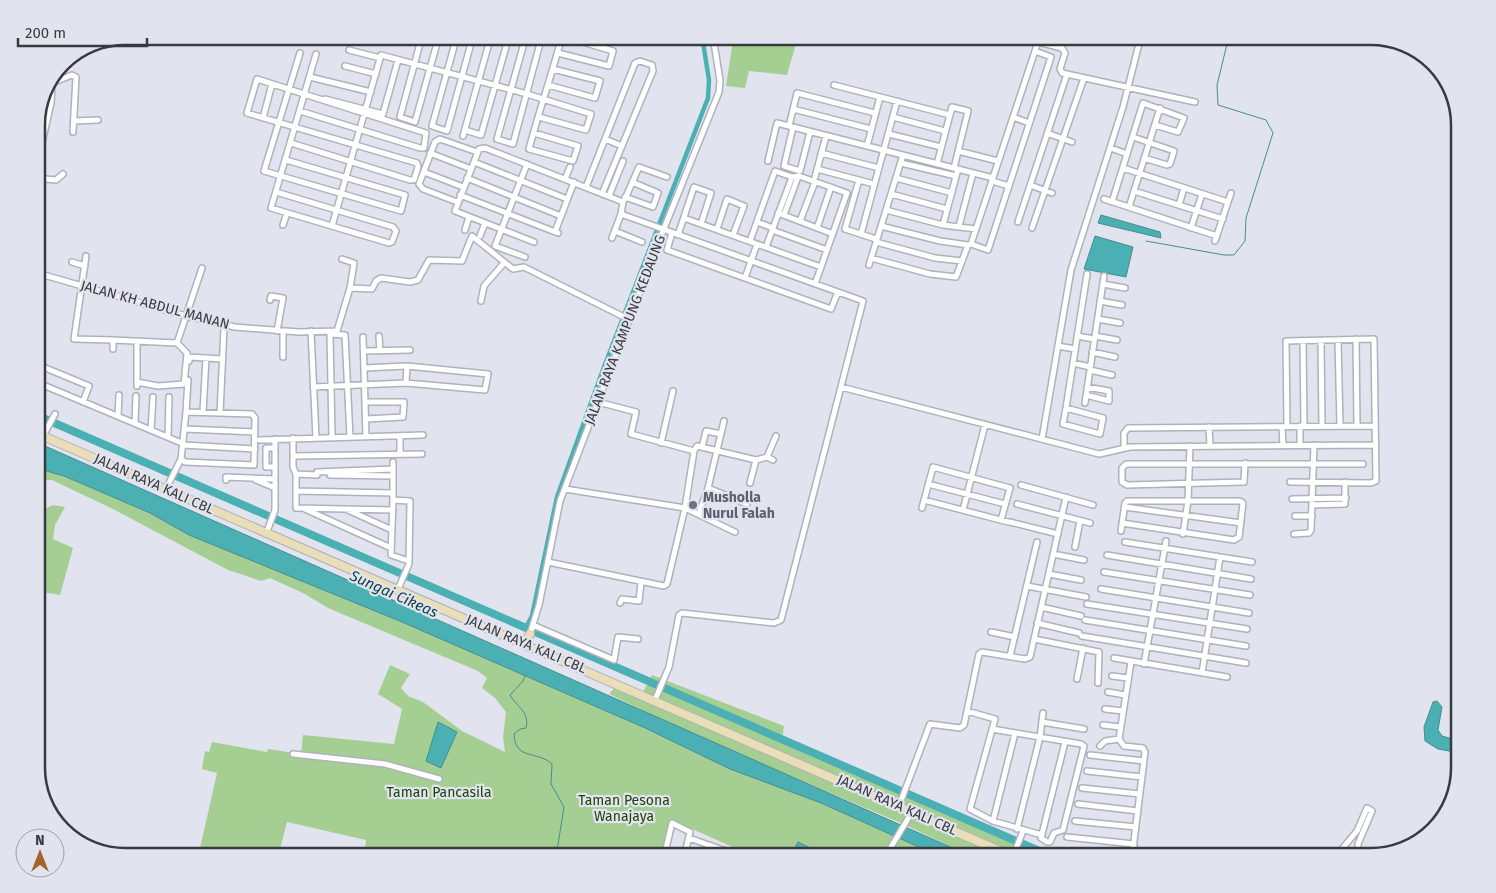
<svg xmlns="http://www.w3.org/2000/svg" width="1496" height="893" font-family="'Fira Sans',sans-serif">
	<rect width="100%" height="100%" fill="#e1e4ee"/>
	<path fill="#a5ce93" d="M747,36L798,37L787,75L749,71L745,88L726,86L733,40L746,39Z
		M36,468L61,475L150,513L189,535L381,612L642,727L730,769L821,803L941,857H755L672,820L661,857H364L366,840L287,822L278,857H198L217,773L202,769L205,751L209,752L212,742L267,752L268,749L301,754L303,735L394,744L402,709L378,694L390,665L410,674L401,688L408,696L423,702L462,731L505,752L503,737L506,712L495,698L482,688L487,678L478,671L328,608L305,594L270,578L261,581L228,570L113,509L52,480H42L36,488Z
		M53,505L65,507L55,525L53,539L73,548L60,595L36,591V513Z
		M652,675L784,726L782,740L1047,857H973L901,823L708,741L609,694L618,684L643,692Z"/>
	<path fill="#4bb0b3" stroke="#468d90" d="M1101,215L1160,232L1161,238L1098,223Z
		M1095,236L1133,247L1126,277L1084,269Z
		M36,442L973,857H941L821,803L730,769L645,728L402,622L189,535L150,513L64,476L36,468Z
		M1437,701L1442,707L1438,730L1442,736L1460,741V753L1438,749L1425,741L1424,727L1433,702Z
		M438,722L457,732L441,768L426,761Z
		M798,842L828,857H790Z"/>
	<g fill="none" stroke-linecap="round" stroke-linejoin="round">
		<path stroke="#468d90" stroke-width="1" d="M1146,241L1224,255H1234L1245,241L1246,218L1273,133L1266,120L1218,105L1217,85L1229,36
			M525,676L523,681L510,695C517,707 530,712 526,728L520,729L514,734C515,761 537,750 552,764L551,784L564,807L556,857"/>
		<path stroke="#4bb0b3" stroke-width="4.5" d="M526,627L532,616L557,497L604,367L708,98L709,80L702,36"/>
		<path stroke="#4bb0b3" stroke-width="8" d="M36,415L1053,857"/>
		<g stroke="#afb1bb" stroke-width="8">
			<path id="street" d="M422,36L400,117L415,122L439,36
				M457,36L432,126L447,131L473,36
				M526,36L497,139L513,144L542,36
				M1013,36L1062,48L1065,53L1060,69L1062,73L1195,102
				M349,50L380,58
				M558,53L609,66L613,51L562,36
				M345,66L376,74
				M310,77L371,92
				M54,82L72,75L76,77L73,132
				M548,85L595,98L600,81L553,69
				M834,85L950,115
				M325,99L383,114L398,60
				M793,109L871,129
				M893,117L945,131
				M1013,117L1029,123
				M263,118L272,84
				M74,121L98,120
				M789,126L797,93L875,113
				M793,127L784,166L800,171L810,132
				M465,130L481,135L509,36
				M534,133L578,146L573,161L529,149C539,111 552,74 562,36
				M1047,133L1072,142
				M889,134L941,147
				M463,136L491,36
				M1133,137L1174,151L1170,164L1167,165L1144,158
				M605,139L622,146
				M291,143L410,180H414L418,167L417,163L247,113L257,79L426,133L424,148H420L300,111
				M867,146L880,97
				M1111,148L1127,154
				M958,151L998,161
				M430,153L471,169
				M821,153L879,168
				M286,160L405,195L401,211L264,171L300,53
				M768,161L777,123L993,178
				M474,162L567,199
				M901,163L956,176
				M937,164L952,107L968,111L954,168
				M1123,168L1228,202
				M36,169L51,103L52,86
				M817,169L874,184
				M424,172L463,187
				M815,177L826,136
				M36,178L56,180L63,174
				M467,178L561,216
				M896,178L952,193
				M565,179L570,167
				M859,180L845,229L876,239
				M992,181L1009,186
				M1030,185L1052,193
				M586,187L635,63L640,61L652,65L653,71L602,194
				M1134,191L1223,219
				M276,192L393,227L396,231L392,242L389,243L271,208L316,54
				M891,194L947,209
				M460,195L558,233
				M609,196L623,161
				M625,197L653,207L658,193L632,182
				M625,199L639,167L667,177
				M1104,199L1217,236
				M457,202L423,189L419,184L435,142L440,139L477,152
				M1112,202L1143,103L1184,118L1178,132L1155,125
				M1179,205L1184,188
				M1129,207L1160,108
				M886,210L943,225L976,229
				M778,213L833,234
				M784,215L798,177
				M684,218L821,267
				M800,221L815,182
				M757,222L773,228
				M1018,222L1067,74
				M283,225L287,213
				M943,225L958,169
				M332,226L381,55L527,94L591,114L586,130L539,117
				M881,226L940,241L968,245
				M959,226L973,173
				M817,228L831,187
				M1032,228L1084,78
				M1191,228L1202,194
				M717,229L727,199L744,206L733,235
				M465,230L469,217
				M772,230L827,250
				M615,231L642,242
				M555,232L574,182
				M672,233L667,250L831,309L838,292
				M861,234L897,101
				M678,235L694,187L711,193L701,224
				M480,236L485,223
				M612,238L621,214
				M750,241L775,171L792,177L799,176L847,193L815,284
				M1215,241L1231,193
				M534,242L455,211L479,149L485,148L623,202L621,214L863,301L781,620L774,623L682,613L679,615L669,667L655,700
				M876,242L935,258L962,261
				M971,244L988,250L1051,57L1035,51
				M766,247L792,177
				M86,256L74,339L113,340
				M525,257L495,246L527,164
				M871,258L930,274L956,277L968,245L971,244L1038,42
				M342,259L354,263L350,288
				M72,262L85,266
				M869,265L903,155
				M36,269L44,275L186,316L235,327L299,332L337,331L350,288L372,289L376,281L381,278L410,282L418,280L429,260L462,261L472,236L513,269L524,267L630,320
				M745,278L757,244
				M1103,284L1125,288
				M37,290L44,275
				M270,300L271,296L283,298L277,331
				M481,301L484,286L504,263
				M1100,301L1122,305
				M1098,319L1120,323
				M311,331L316,438
				M283,332V357
				M379,336L380,351
				M1077,336L1094,339
				M1095,336L1117,340
				M363,337L366,436
				M1356,339L1357,426
				M1321,340L1322,426
				M1338,340L1340,426
				M1303,341L1304,426
				M1058,346L1075,349
				M113,349V340L177,343L202,268
				M364,351L410,350
				M1092,352L1115,357
				M189,361V357L222,359
				M1073,363L1090,367
				M36,364L89,386L83,402
				M1090,370L1112,375
				M36,382L184,444
				M137,382L158,386L184,384L187,353L177,343
				M406,383L485,390L488,374L407,366
				M137,386V342
				M313,387L406,383L407,366L364,368
				M841,387L1099,454L1130,447L1376,445
				M1086,395L1109,401V391L1087,387
				M365,402H404L403,417L366,419
				M598,402L636,412L631,434L694,451
				M1085,403L1104,276
				M1066,408L1103,418L1100,434L1063,424L1066,408L1087,274
				M186,412L188,380
				M203,412L206,358
				M220,413L224,328
				M118,416L119,395
				M135,423L136,396
				M1300,426V445
				M1209,427L1210,446
				M1282,427L1283,445
				M1287,427L1286,341L1374,339L1376,481L1371,483L1290,482
				M185,429L255,432
				M151,430L153,397
				M43,436L55,414
				M400,436V453
				M168,437L169,397
				M332,437L330,334L345,335L350,437
				M293,438V467L296,474V491L393,493V469
				M1042,439L1071,270L1123,107L1141,36
				M259,440L423,435
				M661,443L673,391
				M183,445L255,449
				M702,447L706,431L721,434
				M275,448H266V467H275
				M1124,448V433L1128,428L1375,426
				M294,456L422,454
				M767,457L776,436
				M1245,463L1244,482L1127,485L1122,482V468L1126,464H1363
				M317,472L393,469V462
				M296,474L317,475
				M330,475L393,476
				M226,480V477L275,479
				M256,480L275,488
				M750,483L756,460
				M928,484L1005,504
				M1021,485L1093,505
				M708,488L747,504
				M166,489L181,459L186,412L252,414L255,418L254,465L185,462L181,459
				M565,489L685,508L735,532
				M296,491V508L393,510
				M393,493V500L410,501L409,564L398,589
				M1292,499L1346,498
				M393,500L391,555L409,561
				M924,500L1008,522
				M1017,504L1090,523
				M1312,505L1345,504V482
				M1125,507L1241,523
				M922,508L933,467L1010,488L1001,520
				M305,509L391,548
				M348,510L392,530
				M963,510L985,425
				M699,513L708,488L724,421
				M1295,516H1312
				M1010,522L1058,534
				M1121,531L1125,503L1127,501H1240L1243,503L1239,537L1234,540L1122,523
				M266,534L275,510V439
				M1183,534L1188,501L1190,446
				M1294,534L1309,533L1311,530L1314,445
				M1125,542L1252,562
				M1075,547L1080,521
				M1053,554L1084,560
				M1107,555L1251,579
				M548,562L664,586L667,584L685,508L694,451L697,446L756,460L767,457L773,460
				M1104,572L1250,595
				M1049,574L1081,580
				M1027,586L1086,597
				M1101,589L1249,613
				M620,603L622,599L639,601L641,583
				M1087,604L1247,629
				M1041,607L1081,616
				M1085,620L1246,646
				M1037,623L1079,633
				M533,625L614,660L618,637L638,639
				M991,632L1015,637
				M530,634L539,605L560,501L663,231L719,92L720,81L713,36
				M1082,636L1246,663
				M1034,639L1099,652L1098,683
				M1010,656L1037,542
				M1114,658L1227,677
				M1131,662L1119,739L1124,746L1143,748L1145,752L1133,849
				M1144,664L1166,541
				M1202,673L1220,557
				M1112,676L1128,678
				M1077,679L1083,648
				M1108,692L1125,695
				M1105,709L1123,711
				M967,711L995,719L970,809L993,821L1042,835
				M1042,722L1084,729
				M1103,725L1120,727
				M992,729L1081,744L1084,746L1063,830L1054,833L1050,842H1047L1041,838L1065,742
				M1100,746L1105,741L1119,739
				M293,754L385,764L439,779
				M1090,755L1144,761
				M1087,771L1142,777
				M1082,788L1140,794
				M1078,804L1138,811
				M899,806L930,724L960,728L964,725L979,654L982,652L1025,659L1030,657L1066,497
				M993,821L1015,733
				M1075,821L1136,827
				M1017,829L1040,737L1043,713
				M1067,837L1134,844
				M689,838L743,857
				M1130.5 852a3.5 3.5 0 1 1 7 0a3.5 3.5 0 1 1-7 0Z
				M1341,850L1357,831L1367,808L1372,811L1358,844V856
				M1066,853L1092,857
				M1137,853L1169,857
				M1013,856L1023,831
				M664,857L672,823L690,832L684,857
				M885,857L912,812
				M1332,857C1340,848 1350,848 1358,857"/>
		</g>
		<g stroke="#afb1bb" stroke-width="10">
			<path id="secondary" d="M36,433L1014,857
				M525,643L530,634"/>
		</g>
		<use href="#street" stroke="#fff" stroke-width="5"/>
		<use href="#secondary" stroke="#eadeb6" stroke-width="8"/>
	</g>
	<circle fill="#6b7280" stroke="#e1e4ee" stroke-width="2" cx="693" cy="505" r="5"/>
	<g text-anchor="middle" dominant-baseline="central" stroke-width="4.5" stroke-linejoin="round" paint-order="stroke">
		<g font-size="14" fill="#393a3e" stroke="#e1e4ee">
			<text transform="translate(155 305) rotate(15)">JALAN KH ABDUL MANAN</text>
			<text transform="translate(625 330) rotate(-69)">JALAN RAYA KAMPUNG KEDAUNG</text>
			<text transform="translate(154 484) rotate(24)">JALAN RAYA KALI CBL</text>
			<text transform="translate(526 644) rotate(23)">JALAN RAYA KALI CBL</text>
			<text transform="translate(897 805) rotate(24)">JALAN RAYA KALI CBL</text>
		</g>
		<g font-size="14" font-weight="bold" fill="#5b616d" stroke="#e1e4ee" text-anchor="start">
			<text x="703" y="497">Musholla<tspan x="703" dy="16">Nurul Falah</tspan></text>
		</g>
		<g font-size="14" fill="#1d4305" stroke="#e1e4ee">
			<text x="439" y="792">Taman Pancasila</text>
			<text x="624" y="800">Taman Pesona<tspan x="624" dy="16">Wanajaya</tspan></text>
		</g>
		<g font-size="15" font-style="italic" fill="#103f41" stroke="#e1e4ee">
			<text transform="translate(394 594) rotate(24)">Sungai Cikeas</text>
		</g>
	</g>
	<path d="M0 0H1496V893H0ZM125 45H1371A80 80 0 0 1 1451 125V768A80 80 0 0 1 1371 848H125A80 80 0 0 1 45 768V125A80 80 0 0 1 125 45Z" fill="#e1e4ee" fill-rule="evenodd"/>
	<path fill="none" stroke="#393a3e" stroke-width="2.5" d="M125 45H1371A80 80 0 0 1 1451 125V768A80 80 0 0 1 1371 848H125A80 80 0 0 1 45 768V125A80 80 0 0 1 125 45Z"/>
	<g transform="translate(40 853)"><circle r="24" fill="#e1e4ee" stroke="#9ea0a8"/>
	<path d="M0-4L9 19L0 12L-9 19Z" fill="#a4652d"/>
	<text y="-8" font-size="14" font-weight="bold" text-anchor="middle" fill="#393a3e">N</text>
	</g>
	<path d="M18 38v8h129v-8" fill="none" stroke="#393a3e" stroke-width="2.5"/>
	<text x="25" y="38" font-size="15" fill="#393a3e" stroke="#e1e4ee" stroke-width="4" paint-order="stroke">200 m</text>
</svg>
